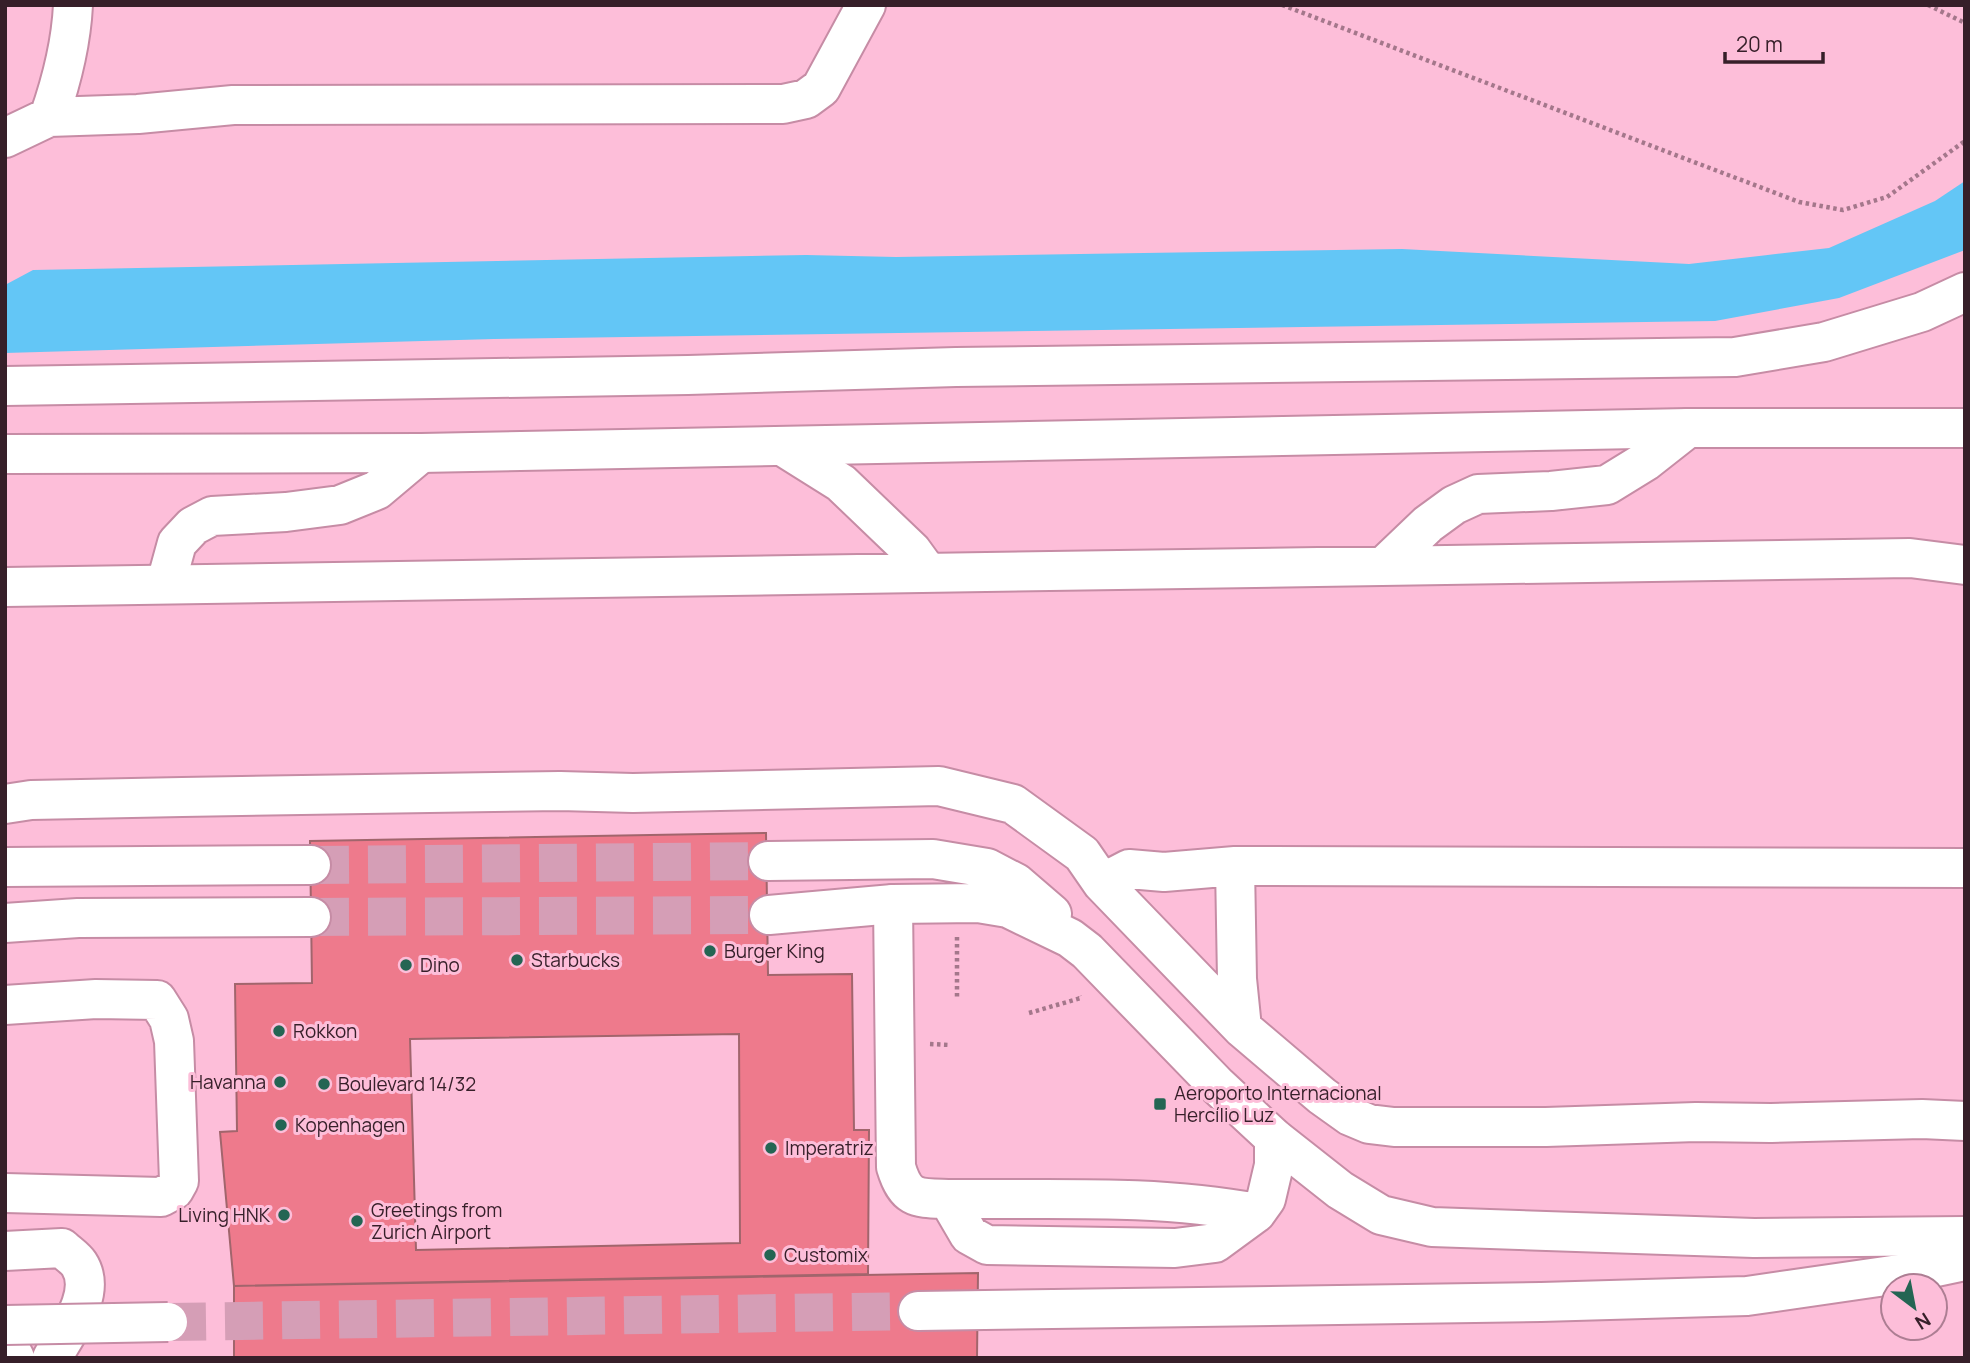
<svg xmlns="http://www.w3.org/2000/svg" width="1970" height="1363" font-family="Manrope,sans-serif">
	<rect width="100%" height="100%" fill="#fdbed9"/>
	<path fill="#63c6f6" d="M1965,181V250L1839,298L1715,321L494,339L5,353V285L33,270L806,255L896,257L1402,249L1689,264L1829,248L1935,201Z"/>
	<path fill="#ee7a8c" stroke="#a1656c" stroke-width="2" fill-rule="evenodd" d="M766,833L768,975L852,974L854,1130H869L868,1274L234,1286L220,1132L237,1131L235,984L312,983L310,841ZM739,1034L740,1243L416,1250L410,1039Z
		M978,1273L977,1358H234V1286Z"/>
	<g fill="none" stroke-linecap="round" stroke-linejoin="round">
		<path stroke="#d59eb6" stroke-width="38" stroke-dasharray="38 19" stroke-linecap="butt" d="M168,1322L918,1311"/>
		<path stroke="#d59eb6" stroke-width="38" stroke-dasharray="38 19" stroke-linecap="butt" d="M311,865L768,861
			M311,917L769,915"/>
		<g stroke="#c68ca5" stroke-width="42">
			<path id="minor" d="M49,117C62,80 71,45 73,5
				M5,138L49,117L138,114L233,105L783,104L806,99L821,88L866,5
				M782,446L841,483L912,551L928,573
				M1384,566L1428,524L1454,505L1478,494L1551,491L1607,485L1646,461L1688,428
				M166,583L177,543L193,526L212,516L286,512L340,505L377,490L421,453
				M5,587L1910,558L1965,565
				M5,804L31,800L182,797L560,791L633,793L939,786L1013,804L1082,854L1102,883L1242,1028L1322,1096L1350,1116L1369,1124L1394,1127H1546L1696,1122L1771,1123L1922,1119L1965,1121
				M1235,866L1237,979L1242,1028
				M1102,883L1129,869L1164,872L1235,866L1965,868
				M893,904L896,1167C906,1200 917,1198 948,1199C1050,1200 1155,1194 1256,1213
				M5,1005L96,999L157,1000L169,1019L174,1041L179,1181L174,1190L161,1197L5,1193
				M948,1199L969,1235L987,1245L1175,1248L1215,1243L1256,1213L1266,1199L1274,1165V1138
				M5,1251L62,1248C67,1253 75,1258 79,1264C98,1293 66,1333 52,1358
				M918,1311L1541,1302L1747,1296L1913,1272L1965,1261
				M5,1339L15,1358"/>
		</g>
		<g stroke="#c68ca5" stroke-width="42">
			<path id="major" d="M5,386L688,375L956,367L1735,357L1824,342L1922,312L1965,292
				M5,454L421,453L1688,428H1965
				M768,861L933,859L987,868L1016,883L1052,914
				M5,867L311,865
				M769,915L893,904L978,903L1008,908L1070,938L1087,951L1218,1086L1274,1138L1340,1190L1381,1215L1432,1227L1754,1238L1965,1236
				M5,923L78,918L311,917"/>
		</g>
		<path stroke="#a4778b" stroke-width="4.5" stroke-dasharray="3.5 3.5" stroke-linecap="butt" d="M1282,5L1799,202L1843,210L1887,197L1965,141
			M1928,5L1965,23
			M957,937V999
			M1029,1013L1081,998L1080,996
			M930,1044L950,1045"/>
		<use href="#minor" stroke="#fff" stroke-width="38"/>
		<use href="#major" stroke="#fff" stroke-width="38"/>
		<g stroke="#c68ca5" stroke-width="42" stroke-linecap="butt">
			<path id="minor-bridge" d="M5,1325L168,1322"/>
		</g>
		<use href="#minor-bridge" stroke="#fff" stroke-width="38"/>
	</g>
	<g fill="#246553" stroke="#fdbed9" stroke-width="2.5">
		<circle cx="710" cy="951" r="7"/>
		<circle cx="517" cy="960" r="7"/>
		<circle cx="406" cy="965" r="7"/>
		<circle cx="279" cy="1031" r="7"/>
		<circle cx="280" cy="1082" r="7"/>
		<circle cx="324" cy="1084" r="7"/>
		<rect x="1153" y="1097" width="14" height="14" rx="3.5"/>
		<circle cx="281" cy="1125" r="7"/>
		<circle cx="771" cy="1148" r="7"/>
		<circle cx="284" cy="1215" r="7"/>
		<circle cx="357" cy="1221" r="7"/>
		<circle cx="770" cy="1255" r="7"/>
	</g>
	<g text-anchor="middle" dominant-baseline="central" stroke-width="6" stroke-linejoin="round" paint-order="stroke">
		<g font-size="19" fill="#361f29" stroke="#fdbed9" text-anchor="start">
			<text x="724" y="951">Burger King</text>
			<text x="531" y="960">Starbucks</text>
			<text x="420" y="965">Dino</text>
			<text x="293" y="1031">Rokkon</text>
			<text x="266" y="1082" text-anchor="end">Havanna</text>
			<text x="338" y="1084">Boulevard 14/32</text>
			<text x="1174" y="1093">Aeroporto Internacional<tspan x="1174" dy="22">Hercílio Luz</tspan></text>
			<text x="295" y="1125">Kopenhagen</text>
			<text x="785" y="1148">Imperatriz</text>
			<text x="371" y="1210">Greetings from<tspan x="371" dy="22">Zurich Airport</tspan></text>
			<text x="270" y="1215" text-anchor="end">Living HNK</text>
			<text x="784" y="1255">Customix</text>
		</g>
	</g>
	<rect width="1970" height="1363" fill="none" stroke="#361f29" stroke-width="14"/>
	<g transform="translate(1914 1307) rotate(148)"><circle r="33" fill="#fdbed9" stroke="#ad7e93" stroke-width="2"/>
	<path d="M0-5L12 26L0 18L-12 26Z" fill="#246553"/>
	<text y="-10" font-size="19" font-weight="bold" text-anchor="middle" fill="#361f29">N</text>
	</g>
	<path d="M1725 52v10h98v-10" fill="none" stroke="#361f29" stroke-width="3.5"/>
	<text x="1736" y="52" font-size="21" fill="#361f29" stroke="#fdbed9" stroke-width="5" paint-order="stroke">20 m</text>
</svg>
